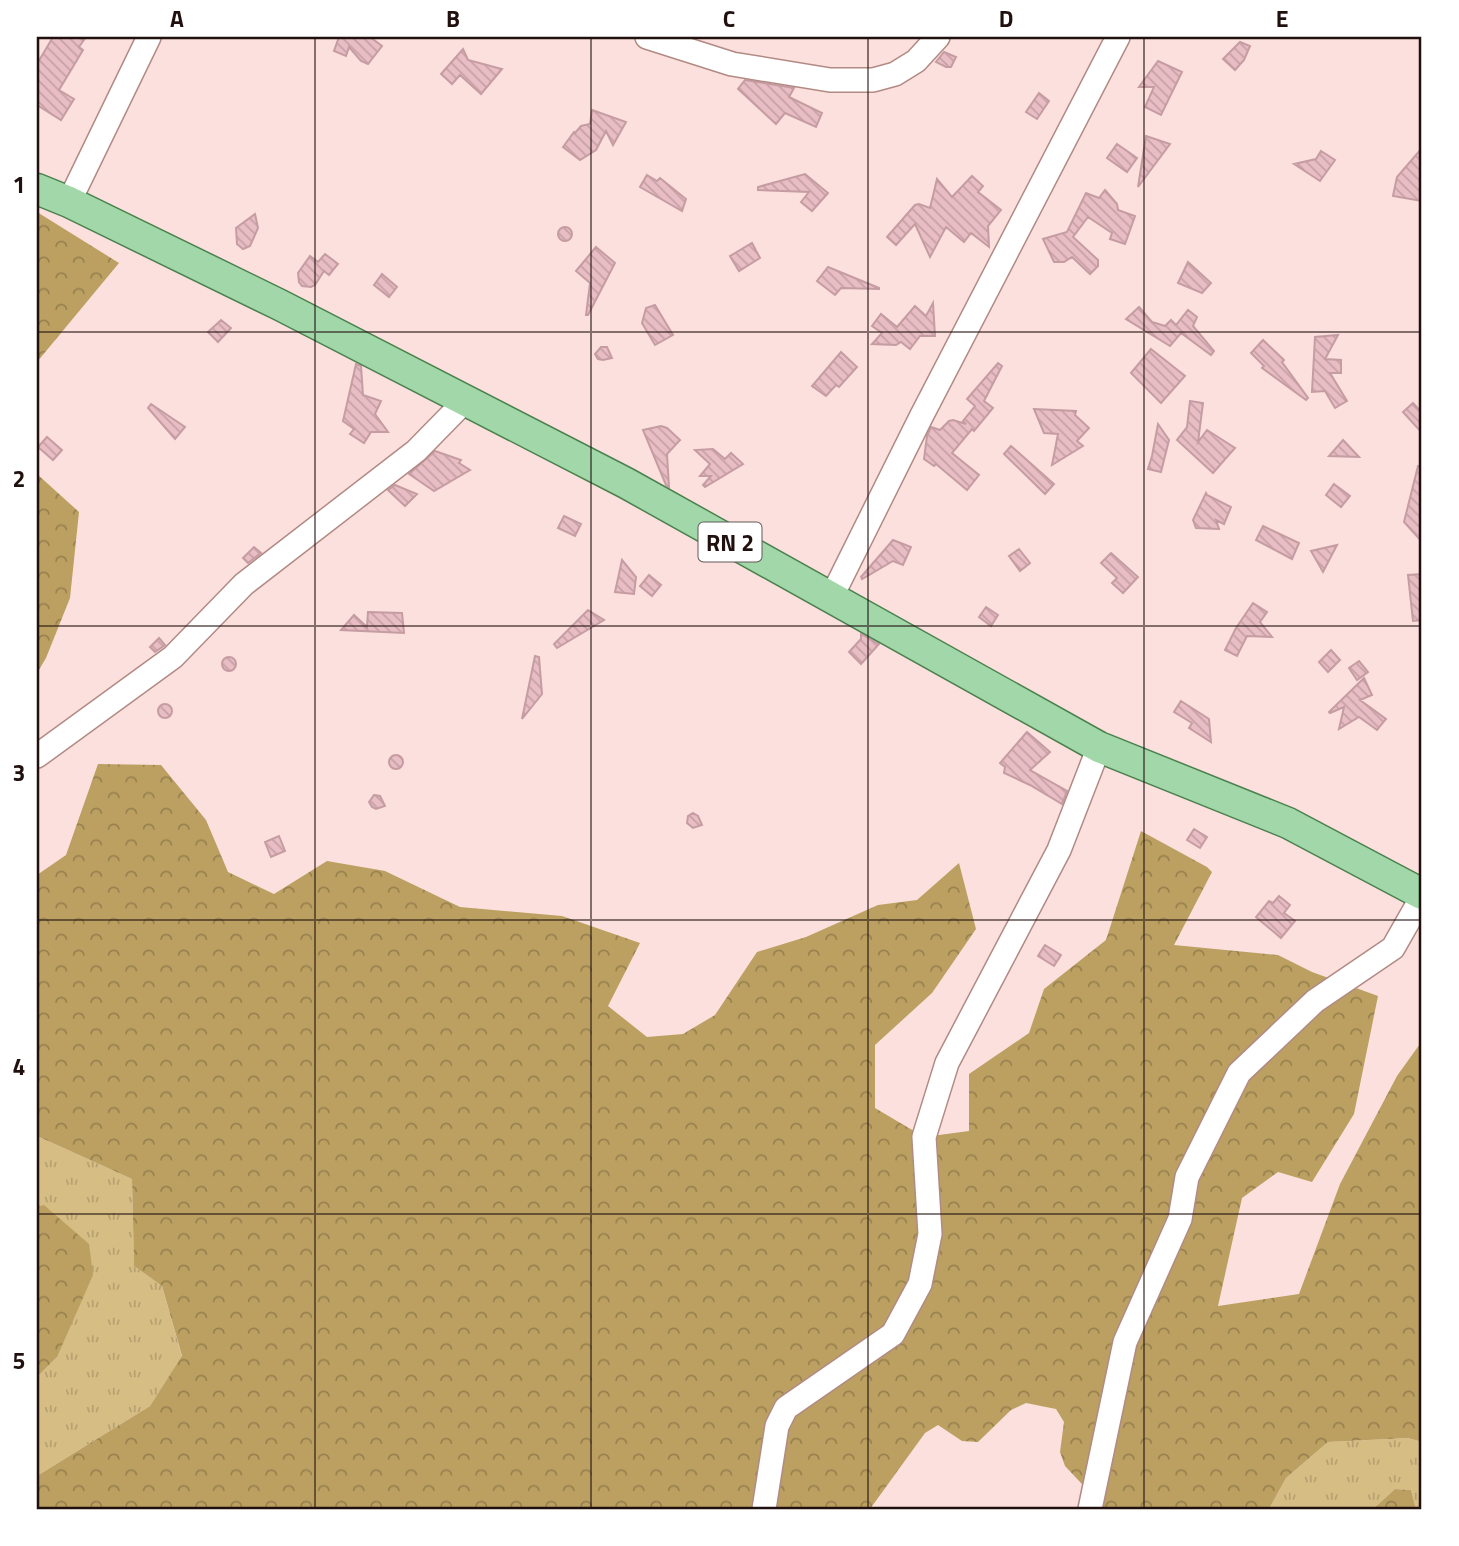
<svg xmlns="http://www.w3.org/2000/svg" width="1459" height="1546" font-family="'Titillium Web',sans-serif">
	<defs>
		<pattern id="grass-tufts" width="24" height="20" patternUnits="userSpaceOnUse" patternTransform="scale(1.75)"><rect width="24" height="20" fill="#d6bd84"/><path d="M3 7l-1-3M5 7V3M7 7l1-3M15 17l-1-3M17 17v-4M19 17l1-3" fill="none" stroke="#b7a171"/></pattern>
		<pattern id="forest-crowns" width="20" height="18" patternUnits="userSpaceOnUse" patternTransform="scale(1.75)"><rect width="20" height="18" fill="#bba061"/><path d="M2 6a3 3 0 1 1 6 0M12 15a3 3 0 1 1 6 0" fill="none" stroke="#98814e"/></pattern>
		<pattern id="building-back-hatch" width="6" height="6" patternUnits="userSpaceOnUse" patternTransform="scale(1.75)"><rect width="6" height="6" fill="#e8bdc4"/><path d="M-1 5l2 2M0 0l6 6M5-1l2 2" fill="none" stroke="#c7a1a7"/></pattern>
	</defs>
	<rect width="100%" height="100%" fill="#fbe0dd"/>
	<path fill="url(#grass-tufts)" d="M37,1136L132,1179L134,1266L162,1286L182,1357L150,1406L37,1476V1377L57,1357L44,1205L37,1206Z
		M1408,1438L1422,1442V1509H1416L1411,1490L1395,1489L1373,1509H1269L1286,1478L1328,1442Z"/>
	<path fill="url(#forest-crowns)" d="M37,212L119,263L37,362Z
		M37,474L79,512L70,598L46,658L37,673Z
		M98,764L161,765L206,820L228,872L274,894L327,861L385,871L460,907L562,916L640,943L608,1006L647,1037L683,1034L715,1015L757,952L806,937L878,905L917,900L959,863L976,929L932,993L875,1045V1108L924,1137L969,1131V1074L1029,1033L1044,989L1106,940L1141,831L1207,867L1212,872L1174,945L1278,955L1312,972L1378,996L1354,1114L1312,1182L1278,1172L1242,1198L1218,1306L1299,1294L1340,1184L1397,1076L1422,1041V1442L1408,1438L1328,1442L1286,1478L1269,1509H1098L1096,1499L1065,1466L1060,1452L1064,1422L1056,1409L1026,1403L1011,1410L978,1442L962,1441L938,1425L925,1433L870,1509H37V1476L150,1406L182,1356L162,1286L134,1266L132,1179L37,1136V875L66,855Z
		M44,1205L89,1244L93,1275L57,1357L37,1377V1206Z
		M1395,1489L1411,1490L1416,1509H1373Z"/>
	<path fill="url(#building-back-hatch)" stroke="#c69ca3" stroke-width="2" d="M53,37H86L79,47L83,50L59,90L74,99L61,120L37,105V64Z
		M339,37H370L382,46L368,64L361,61L349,47L346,56L334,51Z
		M1240,42L1250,46L1244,60L1235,70L1223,59Z
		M463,49L468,60L502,69L481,94L460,75L452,84L441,74Z
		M944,52L956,57L951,67H946L936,62Z
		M1158,61L1182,72L1161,115L1145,107L1154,87H1139Z
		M745,80L794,88L789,97L822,113L816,127L785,113L776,124L738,89Z
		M1039,93L1049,101L1037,119L1026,112Z
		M592,110L626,122L613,145L606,131L596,150L580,160L563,147L574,132L575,133L581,126L590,124Z
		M1146,136L1170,144L1138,187Z
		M1117,144L1137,158L1127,172L1107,158Z
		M1422,148V201L1393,196L1397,177Z
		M1321,151L1335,160L1320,181L1294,164L1316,159Z
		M805,174L828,193L812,211L801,202L809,192L758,190V187Z
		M647,175L657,181L660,178L686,199L682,211L640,187Z
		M972,176L983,186L978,192L1001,210L988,226L989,247L971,233L964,242L946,227L930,257L915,224L896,245L887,237L915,205L919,204L930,208L937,179L952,197Z
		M1105,190L1117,204L1118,210L1135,216L1125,244L1110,239L1112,233L1088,217L1073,237L1098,260V266L1090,274L1072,257L1064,262H1054L1043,239L1067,232L1086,193L1099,198Z
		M255,214L258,228L250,246L243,249L237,244L236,228Z
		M558 234a7 7 0 1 1 14 0a7 7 0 1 1-14 0Z
		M752,243L760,258L739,271L730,256Z
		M596,247L615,263L588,315H586L590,283L576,271Z
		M325,254L338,264L329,275L324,271L315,285L311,287L302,286L299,282L298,273L310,256L318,262Z
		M1188,262L1211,283L1202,293L1178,283Z
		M828,267L879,288V289L841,288L835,295L817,281Z
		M382,274L397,287L389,297L374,285Z
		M933,303L935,336H920L910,349L901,342L896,345L872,344L882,333L872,326L881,314L897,327L915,306L926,316Z
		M655,305L673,335L655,345L642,323L646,308Z
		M1139,307L1152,322L1165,326L1171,320L1176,325L1188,310L1197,317L1193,326L1214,351L1211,355L1181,333L1170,346L1126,319Z
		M221,320L231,328L218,342L208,332Z
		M1338,335L1325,359L1341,360V373H1330L1347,401L1335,408L1325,391L1312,392L1315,337Z
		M1263,340L1284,360L1282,362L1308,398L1306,400L1262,368L1264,366L1251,353Z
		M601,347H607L612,358L603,360L598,359L595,354Z
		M1151,349L1185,376L1161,403L1131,373Z
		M841,352L857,367L839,387L836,385L826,396L812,386Z
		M998,363L1002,366L984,401L993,408L974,431L972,429L952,453L979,475L967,490L936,464L934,466L924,459L927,436L931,427L940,430L949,421L953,420L966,424L963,421L975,406L967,399Z
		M356,364L361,366L363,395L381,401L375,414L388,432H371L364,443L350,434L354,429L343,421Z
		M1190,401L1203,403L1198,442L1207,430L1235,448L1213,473L1177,440L1187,427Z
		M1413,403L1422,413V433L1403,412Z
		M151,404L185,427L175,439L148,408Z
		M1034,409L1076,411L1075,415L1089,428L1077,441L1083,446L1052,465L1058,434L1044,433Z
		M1158,424L1169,440L1161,472L1148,469L1152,456Z
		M661,426L667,428L680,440L667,454L669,487L666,485L643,430Z
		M47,437L62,450L53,460L38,447Z
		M1343,440L1359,457L1329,456Z
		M1011,446L1054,484L1045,494L1004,454Z
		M713,449L725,459L731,453L743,464L705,487L703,485L711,476H700L710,464L695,450Z
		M435,451L461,460L459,463L470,470L434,491L409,474Z
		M1418,466L1422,467V542L1404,522Z
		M1334,484L1350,496L1341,507L1326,495Z
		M395,485L417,494L405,506L388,490Z
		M1206,493L1207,495L1231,507L1224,524L1216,520L1219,529L1196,528L1193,520Z
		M564,516L581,524L575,536L558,528Z
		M1263,526L1299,543L1292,559L1256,540Z
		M893,540L911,547L903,565L893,561L862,579L861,577Z
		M1337,545L1323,572L1311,551Z
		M254,547L261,553L248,563L243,558Z
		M1019,549L1030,563L1020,571L1009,556Z
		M1111,553L1138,577L1123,593L1112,583L1117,578L1101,563Z
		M622,560L636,577L634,594L615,592Z
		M1422,574V620L1413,621L1408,575Z
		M649,575L661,585L652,596L640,586Z
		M1253,603L1267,612L1260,622L1272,637L1247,636L1237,656L1225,650L1236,628Z
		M986,607L998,615L991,626L979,617Z
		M588,610L604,620L557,648L554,644Z
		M368,612L402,613L404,633L341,630L354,615L367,627Z
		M861,634L879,644L861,664L849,652L861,639Z
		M159,638L165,645L155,652L150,647Z
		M1331,650L1340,660L1328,672L1319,662Z
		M535,656L539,657L542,694L522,719Z
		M222 664a7 7 0 1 1 14 0a7 7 0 1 1-14 0Z
		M1359,661L1368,672L1357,680L1349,668Z
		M1364,678L1372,695L1360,700L1386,719L1377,730L1359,717L1339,729L1344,707L1330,713L1329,712Z
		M1181,701L1209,719L1211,742L1189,728L1192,723L1174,712Z
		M158 711a7 7 0 1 1 14 0a7 7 0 1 1-14 0Z
		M1027,732L1050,752L1030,770L1067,791L1062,804L1030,785L1004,773L1005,767L1000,763Z
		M389 762a7 7 0 1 1 14 0a7 7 0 1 1-14 0Z
		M374,795L380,796L385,806L376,809L372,807L369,802Z
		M693,813L698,816L702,825L693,828L687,823L688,816Z
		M1194,829L1207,837L1200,848L1187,840Z
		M279,836L285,851L271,857L265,842Z
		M1279,896L1290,905L1284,913L1295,921L1281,938L1256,917L1269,901L1273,903Z
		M1045,945L1061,955L1054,966L1038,956Z"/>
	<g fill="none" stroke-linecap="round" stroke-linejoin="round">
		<g stroke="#b28a84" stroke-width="26">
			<path id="minor" d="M647,37L732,64L830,80H873L895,74L916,61L938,37
				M69,202L149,37
				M831,598L921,417L1118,37
				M37,756L173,657L244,584L416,451L465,401
				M764,1509L777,1426L786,1408L893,1334L920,1284L930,1234L924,1137L947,1063L1059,850L1099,747
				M1090,1509L1125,1342L1180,1219L1187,1177L1239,1073L1315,1001L1393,948L1422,897"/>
		</g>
		<g stroke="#4b814e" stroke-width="33">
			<path id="major" d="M37,189L69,202L280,305L626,483L1099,747L1288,823L1422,894"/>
		</g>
		<use href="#minor" stroke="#fff" stroke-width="23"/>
		<use href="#major" stroke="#a1d7a9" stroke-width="30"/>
	</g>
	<path fill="none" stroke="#20110f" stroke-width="2" stroke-opacity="0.55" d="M315,37V1509M591,37V1509M868,37V1509M1144,37V1509M37,332H1422M37,626H1422M37,920H1422M37,1214H1422"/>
	<g text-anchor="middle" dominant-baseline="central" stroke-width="5" stroke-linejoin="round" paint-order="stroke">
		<rect fill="#fff" stroke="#635857" stroke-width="2" x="698.5" y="522.5" width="63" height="39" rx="5"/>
		<g font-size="23" font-weight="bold" fill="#20110f">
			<text x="730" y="542">RN 2</text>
		</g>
	</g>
	<rect width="1459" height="1546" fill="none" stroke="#ffffff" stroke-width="77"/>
	<rect x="38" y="38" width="1382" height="1470" fill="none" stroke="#20110f" stroke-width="2.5"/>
	<g font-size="23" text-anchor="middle" font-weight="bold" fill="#20110f">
		<text x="177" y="27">A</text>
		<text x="453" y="27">B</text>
		<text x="729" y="27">C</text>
		<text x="1006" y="27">D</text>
		<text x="1282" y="27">E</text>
		<text x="19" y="193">1</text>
		<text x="19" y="487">2</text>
		<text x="19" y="781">3</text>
		<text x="19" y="1075">4</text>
		<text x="19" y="1369">5</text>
	</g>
</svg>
